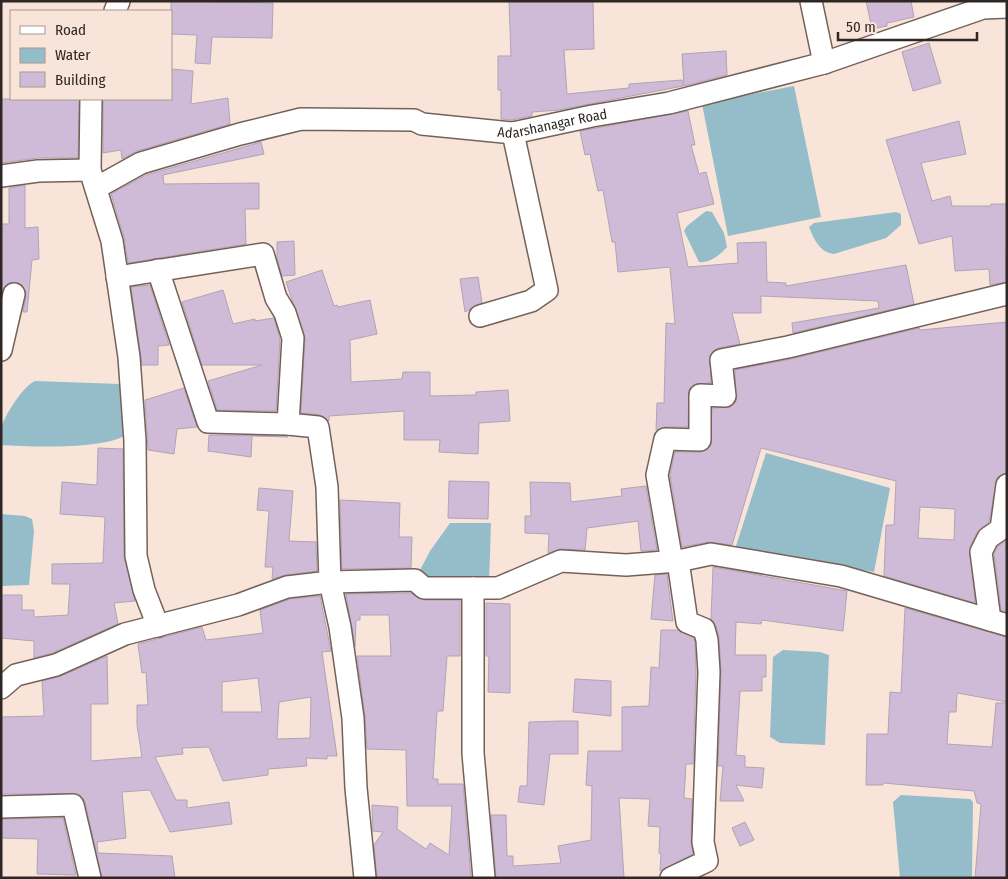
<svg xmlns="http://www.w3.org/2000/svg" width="1008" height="879" font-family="'Fira Sans Condensed',sans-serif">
	<rect width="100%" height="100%" fill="#f9e4da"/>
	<path fill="#95bdc9" d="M794,86L821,217L728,236L702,104Z
		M706,211L712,212L724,233L727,247C721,254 709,264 699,262L684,231L687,226Z
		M896,212L901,214V225L886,238L834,254C819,252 814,239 809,227L814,223Z
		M35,381L120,384L126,388L127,434C106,450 29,447 1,445C1,440 0,434 1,429C4,416 23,386 35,381Z
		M766,453L890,488L874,572L735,549Z
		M1,514L25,516L32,519L34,531L29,585L1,586Z
		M450,523H491L489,583L427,585L419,572L430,551Z
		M783,650L820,652L829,655L825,745L780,743L770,737L773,657Z
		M901,795L970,799L973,802L972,878H900L893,802Z"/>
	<path fill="#cfbad7" stroke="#b0a4b4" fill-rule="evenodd" d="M171,1L273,3L272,38L212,37L210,64L195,63L197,35L171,34Z
		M509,1H593L594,49L564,50L567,94L629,88V84L682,80L683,86L559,110L532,112V116L512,120L501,119V90H498V56H511Z
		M866,1H911L914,17L887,23V26L872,29Z
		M929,43L941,83L913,91L902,52Z
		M726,51L727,75L684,86L682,54Z
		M171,69L193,71L191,104L228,98L230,124L137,151L122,159L121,150L103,153V99H171Z
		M1,99H79L78,158H38L1,163Z
		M688,111L695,145H691L699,174L706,172L714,204L677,213L688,267L738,263L737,243L766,242L767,282L786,283V286L906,265L914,304L793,333L792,323L879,308L878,301L761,296V313H732L740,344L718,348L710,355L711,383L695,384L689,389L688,427H665L656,430L657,403H664L666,323L675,324L670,267L618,272L615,242H612L603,190L598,191L590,154L585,155L580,131Z
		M959,121L966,154L921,163L932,201L950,196L952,206H991V204H1007L1006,282L990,285L989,269L955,271L952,236L919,244L886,140Z
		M261,142L264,154L163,175L164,184L259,183V209H245L246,244L128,263L124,237L111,194L146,175Z
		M25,185V228L38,227L39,259L32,260L27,312H23L26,296L22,285L10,282L5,286L1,294V224H9V188Z
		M294,241L295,275L282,276L277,259V242Z
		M322,270L334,306L337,305L338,307L370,300L377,334L350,340L351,382L402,379L403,372H430V396L476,395V392L508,390L510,421L479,423L478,454L439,452L440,440H404V411L329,416V421L320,415L301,413L305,338L286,282Z
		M478,277L482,303L465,312L460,279Z
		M150,285L169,345L158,346V365H142L131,287Z
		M223,290L233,324L255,319V321L274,318L280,340L276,411L217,410L208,381L262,365H202L182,302Z
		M1007,322V473L997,478L989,522L977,532L970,547L975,603L884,576L886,525H894L896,481L761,448L732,545L709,542L682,547L670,475L675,452H700L710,447L712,408L731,407L736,401L735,370L791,359L919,328L920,330ZM920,507L955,509L954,540L918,538Z
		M184,388L197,427L177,429L174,454L148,450L145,400Z
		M209,435L287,436L288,437L252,436L251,457L208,451Z
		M98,448L123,449L124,556L135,601L114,603L118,624L52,653L34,658V641L1,638V595H22V610H34V617L68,615L70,584H52V564L103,563L105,517L60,514L62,482L97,485Z
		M449,481L489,482L488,519L448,518Z
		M530,482L570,483L571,502L622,496L621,489L646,486L657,550L641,551L638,521L587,528L585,550L561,549L548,553L549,534L525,533V516H531Z
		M259,488L293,491L289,541L316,542L317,571L285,575L272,579L273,567H265L269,511L257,510Z
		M340,500L400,503L399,537H412L411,568L342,569Z
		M1007,540V612L1001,610L994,554L998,546Z
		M713,567L847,591L843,631L762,620L761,624L736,622L735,655H766V677H762V691H740L736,755L745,756V767L764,768L762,788L736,785L744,801H720L723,766H718L721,671L719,637L716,625L711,619Z
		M667,574L673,621L651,619L655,575Z
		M410,593L424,600H460V656H447L443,711H437L433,779H438V784H463L471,878H377L374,845L383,832L373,831L372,805L398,807L397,829L426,849L430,843L449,855L452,806H407L406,750L367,749L365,716L357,656H391L389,615H360V620H356L355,647L346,594Z
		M320,596L331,651L322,652L337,756H327V759L306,758L307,766L268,769V775L223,781L209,747L182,748L183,754L155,757L176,800H187V808L229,802L232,824L170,832L150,790L122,792L126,838L97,842L98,853L172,856L175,878H102L85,802L79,794H1V717L44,716L42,681L61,676L107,656L108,704H91V761L142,757L137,725V705H148L146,672L142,673L138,644L202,627L206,640L263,633L260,610L290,599ZM258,678L262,712H222V682ZM311,697L310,738L277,739L279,702Z
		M486,603L510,604V693L488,692L489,656H486Z
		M905,608L1007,637V702L957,693L956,712H949L947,744L992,747L996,703H1007V878H975L981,804L977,803L974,791L883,783V785H866L867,734H888L890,692L901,693Z
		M661,630H678L694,638L695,642L696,672L693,764H686L684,798L692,799L691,842L693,854L660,871L661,854L659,853L660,827L648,826L650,799L619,798L624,878H496L491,815H506L507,856H513V866L561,863L558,846L591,840L592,786L586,785L588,751H622V707L649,706L651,667L659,668Z
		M575,679L611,681V716L573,712Z
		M559,721H578V754H550L544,805L518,802L520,786H527L529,722Z
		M63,818L76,875L37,874L38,839L1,838V819Z
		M745,822L754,840L740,846L732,828Z"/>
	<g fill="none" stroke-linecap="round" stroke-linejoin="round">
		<g stroke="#746259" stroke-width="24">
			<g id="street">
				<path d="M811,1L824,63"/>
				<path d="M115,11L119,1"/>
				<path d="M91,99L90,170L112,241L129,357L135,441L136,556L144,590L158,626"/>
				<path d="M1,176L38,171L90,170"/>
				<path id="s1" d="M96,188L141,163L240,134L301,119L414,120L422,124L513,133L592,116L669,103L824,63L983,8L1007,7"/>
				<path d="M158,270L208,422L288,424"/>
				<path d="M117,277L263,254L276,298L285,313L293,338L288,424L318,427L327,487L330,582L340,627L353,718L356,788L365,878"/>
				<path d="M480,316L531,301L547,290L513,133"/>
				<path d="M1,350L14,294"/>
				<path d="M672,562L657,475L665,439L700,440V395L725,396L721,360L788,347L1007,294"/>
				<path d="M473,588V753L484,878"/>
				<path d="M990,620L981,552L988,538L1001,529L1007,485"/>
				<path d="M1,688L16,675L56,665L125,634L238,605L287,587L330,582L415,580L424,588H498L561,561L626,565L678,561L711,554L841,576L1007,625"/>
				<path d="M1,807L73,805L90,878"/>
				<path d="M671,878L707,861L703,842L709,672L707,640L704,629L687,622L678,561"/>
			</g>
		</g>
		<use href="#street" stroke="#fff" stroke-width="21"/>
	</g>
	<g text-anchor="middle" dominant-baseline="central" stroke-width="5" stroke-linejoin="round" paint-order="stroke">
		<g font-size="14" fill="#2f2723" stroke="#f9e4da">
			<text stroke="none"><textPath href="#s1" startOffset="471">Adarshanagar Road</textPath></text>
		</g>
	</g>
	<rect width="1008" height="879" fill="none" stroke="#2f2723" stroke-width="5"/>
	<rect x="10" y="10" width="162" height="90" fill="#f9e4da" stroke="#a89891"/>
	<rect x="20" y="26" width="25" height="8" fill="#ffffff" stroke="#a89891"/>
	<text x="55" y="35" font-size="15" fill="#2f2723">Road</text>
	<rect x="20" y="48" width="25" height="15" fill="#95bdc9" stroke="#a89891"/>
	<text x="55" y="60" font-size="15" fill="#2f2723">Water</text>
	<rect x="20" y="72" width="25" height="15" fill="#cfbad7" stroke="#a89891"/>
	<text x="55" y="85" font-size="15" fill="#2f2723">Building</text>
	<path d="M838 32v8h139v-8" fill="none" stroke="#2f2723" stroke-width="2.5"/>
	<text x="846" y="32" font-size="15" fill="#2f2723" stroke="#f9e4da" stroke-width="4" paint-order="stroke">50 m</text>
</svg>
